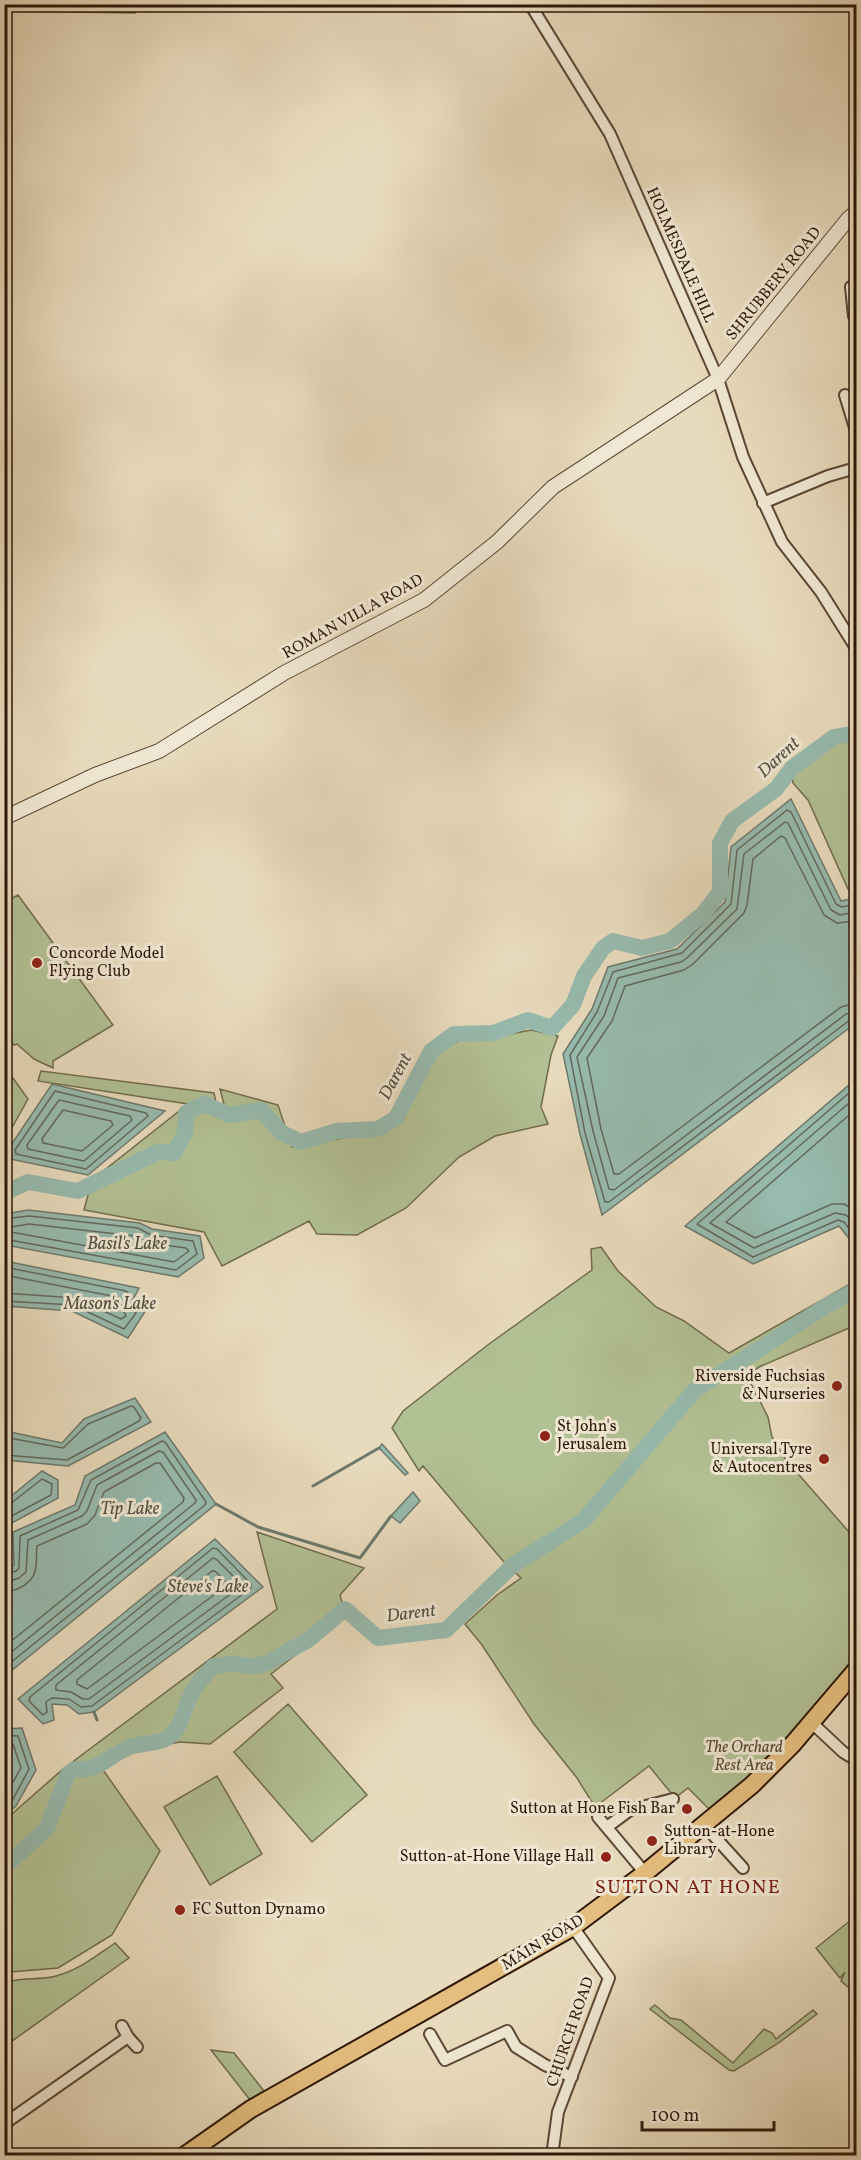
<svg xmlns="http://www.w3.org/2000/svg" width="861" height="2160" font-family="Vollkorn,serif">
	<rect width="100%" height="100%" fill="#e8dbbd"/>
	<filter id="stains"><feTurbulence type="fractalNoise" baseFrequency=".00333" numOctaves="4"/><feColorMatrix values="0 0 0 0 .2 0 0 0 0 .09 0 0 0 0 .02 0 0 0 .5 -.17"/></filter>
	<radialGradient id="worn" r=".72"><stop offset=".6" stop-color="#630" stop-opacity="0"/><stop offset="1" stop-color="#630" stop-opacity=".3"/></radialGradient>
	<path fill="#b2c194" stroke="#706c4e" stroke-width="1.5" d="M133,4L135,13L5,11V5Z
		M856,735V887L848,889L808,800L793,783L792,774L834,740Z
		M18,895L113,1025L53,1061V1068L34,1059L17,1044L14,1045L5,1033V902Z
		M531,1030L558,1036L551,1055L541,1107L548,1124L495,1136L459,1157L406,1208L357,1235L317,1234L309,1221L222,1266L204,1232L84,1210L92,1180L188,1104L38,1081L41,1071L214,1093L218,1112L227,1116L220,1089L278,1105L292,1147L382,1131L406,1111L436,1052L460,1040L489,1038Z
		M5,1067L28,1099L5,1140L4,1067Z
		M601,1247L618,1271L656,1307L684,1321L729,1353L852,1283L856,1277V1325L759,1367L747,1376L768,1417L772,1437L786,1460L856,1540V1658L774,1752L712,1812L688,1788L675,1798L649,1766L595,1807L577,1778L534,1724L482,1645L465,1624L497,1595L521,1578L503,1561L423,1466L419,1471L392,1428L403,1411L489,1344L592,1270L591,1249Z
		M257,1532L364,1568L340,1595L346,1616L271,1674L283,1688L210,1744L180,1742L129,1751L101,1767L160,1851L112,1935L58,1968L10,1972L5,1975V1820L63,1769L277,1609Z
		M288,1704L367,1795L312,1842L234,1752Z
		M217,1776L262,1854L210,1885L164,1807Z
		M856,1916V1979L848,1987L841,1981L845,1972L840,1978L816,1948Z
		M115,1943L129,1958L5,2046V1983C21,1976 39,1981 56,1976C79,1970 96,1956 115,1943Z
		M655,2005L670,2018L681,2020L733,2063L764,2029L772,2033L776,2039L813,2010L817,2014L780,2042L734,2071L729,2070L650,2009Z
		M211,2050L234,2053L264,2091L250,2100Z"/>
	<path fill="#97bbaf" stroke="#6d796c" stroke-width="1.5" d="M791,799L841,901L856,898V1023L602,1215L580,1134L563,1054L592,1009L608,967L677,949L725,902L731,847Z
		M856,1079V1247L839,1226L753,1264L685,1226Z
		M52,1084L165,1111L88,1175L5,1158V1154Z
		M28,1210L140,1223L152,1229L200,1236L204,1258L178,1277L5,1245V1214Z
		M5,1261L139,1288L132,1301L146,1310L128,1338L72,1311L5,1306Z
		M135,1398L151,1422L68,1466L5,1460V1431L62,1443L84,1419Z
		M165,1432L216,1504L5,1676V1570L14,1565L13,1532L75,1505L85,1476Z
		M382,1444L408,1473L405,1475L379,1448Z
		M42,1471L58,1480V1498L8,1525L5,1541V1501Z
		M413,1492L420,1501L400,1523L391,1516Z
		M215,1539L263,1587L94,1712L79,1714L67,1705L52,1704L54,1720L43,1724L18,1699Z
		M22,1728L36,1770L16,1806L5,1815V1729Z"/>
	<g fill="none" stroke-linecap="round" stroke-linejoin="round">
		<path stroke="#62695c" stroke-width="1.5" d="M856,904L842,907L836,904L791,812L787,810L737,850L731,904L682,953L613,972L597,1012L570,1055L585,1133L605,1202H609L850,1020L856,1019
			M856,912L840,915L831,910L788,823L785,822L744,854L737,909L687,958L681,962L618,978L604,1016L577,1057L593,1131L609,1189L614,1190L846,1014L856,1012
			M856,921L837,923L824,915L785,838L781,836L753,859L747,905L744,913L693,964L684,970L625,986L612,1021L587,1058L601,1129L614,1174H619L841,1007L856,1003
			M856,1087L697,1224L753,1257L838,1220L844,1222L856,1237
			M55,1091L146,1113L148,1116L86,1169L16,1154L15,1150Z
			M856,1097L710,1223L754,1248L835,1213L846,1215L856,1225
			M59,1100L130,1116L132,1120L84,1161L28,1149L27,1145Z
			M856,1109L726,1222L755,1238L832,1204H844L856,1211
			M63,1110L111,1121L113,1125L82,1151L43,1143L42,1139Z
			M4,1219L29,1216L138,1228L151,1235L193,1241L197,1254L176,1270L4,1239
			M29,1224L135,1236L149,1243L186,1248L189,1251L174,1262L11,1232L9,1230L11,1227Z
			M4,1267L126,1291L129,1294L127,1304L136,1313L124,1329L73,1305L4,1301
			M4,1275L117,1297L126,1316L121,1319L75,1298L4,1293
			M4,1437L63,1448L88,1424L131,1406L134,1407L141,1418L139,1421L67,1460L4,1455
			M4,1505L10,1504L42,1479L52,1484L51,1495L4,1520
			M213,1548L217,1549L251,1584V1588L92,1706L81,1707L69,1699L52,1698L46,1702L47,1712L43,1715L29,1701L30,1697Z
			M213,1558L216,1559L240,1583V1587L89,1699H83L71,1692L56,1690V1685Z
			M212,1571H215L226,1582V1586L87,1689L77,1684V1680Z
			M4,1575L16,1571L19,1568L20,1536L78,1510L91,1480L162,1441L165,1442L206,1502L205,1505L4,1668
			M4,1583L19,1578L26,1572L28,1540L82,1516L87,1511L97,1485L159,1451L163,1452L196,1500L195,1503L4,1658
			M4,1592C19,1591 35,1582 36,1566C37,1559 36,1553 37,1546L87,1524L95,1515L104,1492L156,1463H160L184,1498L183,1502L4,1647
			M4,1735L18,1736L29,1769L12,1801L4,1807
			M4,1743L13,1744L21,1768L4,1798"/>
		<path stroke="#6d796c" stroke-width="3" d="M313,1486L379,1448
			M216,1504L258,1527L360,1558L391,1516
			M94,1712L97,1720"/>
		<path stroke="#97bbaf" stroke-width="16" d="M4,1193L28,1182L78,1191L158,1152L174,1153L185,1133L186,1113L204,1104L230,1115L261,1110L282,1133L301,1142L337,1131L378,1129L396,1118L431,1051L454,1034L493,1033L528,1020L552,1028L573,1005L584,976L603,948L613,941L642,948L670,941L703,914L720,892V843L732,821L776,789L792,768L834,737L856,733
			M4,1864L7,1865L47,1828L68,1774L75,1769C99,1772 110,1754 130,1747C142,1743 160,1744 170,1736C182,1726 183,1712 189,1699C195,1686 203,1676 214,1666L231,1664L256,1666L267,1663L308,1640L345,1609L378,1638L446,1630L512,1566L584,1520L694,1391L826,1306L856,1290"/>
		<g stroke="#5c4835" stroke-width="14">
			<path id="minor" d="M530,4L610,134L718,379L743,457L782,542L821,592L856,648
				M854,316L851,287L856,285
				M845,395L856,431
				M763,503L828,476L856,468
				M811,1722L843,1752L856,1760
				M598,1817L645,1873
				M705,1826L743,1868
				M607,1827L630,1810L673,1799
				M430,2034L445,2060L507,2031L516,2047L545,2065L572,2077
				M128,2037L137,2047
				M4,2124L128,2037L122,2026
				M552,2156L558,2112L609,1978L573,1927"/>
		</g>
		<g stroke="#5c4835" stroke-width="16">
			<path id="tertiary" d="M4,818L95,775L159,751L284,673L424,600L497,542L553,487L718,379L848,219L856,212"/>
		</g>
		<g stroke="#2e1708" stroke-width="20">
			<path id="primary" d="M184,2156L251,2109L573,1927L645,1873L752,1785L792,1745L856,1670"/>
		</g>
		<use href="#minor" stroke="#f0e8d4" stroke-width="10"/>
		<use href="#tertiary" stroke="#f0e8d4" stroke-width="14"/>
		<use href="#primary" stroke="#e4be7e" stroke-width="16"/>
	</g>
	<g fill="#8f2418" stroke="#f0e8d4" stroke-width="2">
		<circle cx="37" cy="963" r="6"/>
		<circle cx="837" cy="1386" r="6"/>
		<circle cx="545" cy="1436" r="6"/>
		<circle cx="824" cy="1459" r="6"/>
		<circle cx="687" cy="1809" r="6"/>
		<circle cx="652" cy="1841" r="6"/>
		<circle cx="606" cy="1857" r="6"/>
		<circle cx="180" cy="1910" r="6"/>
	</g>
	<g text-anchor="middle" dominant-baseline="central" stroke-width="6" stroke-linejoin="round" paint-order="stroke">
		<g font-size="16" fill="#2e1708" stroke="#f0e8d4">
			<text transform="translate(680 255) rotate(66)">HOLMESDALE HILL</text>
			<text transform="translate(774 284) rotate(-51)">SHRUBBERY ROAD</text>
			<text transform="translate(353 617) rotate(-29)">ROMAN VILLA ROAD</text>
			<text transform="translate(543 1943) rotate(-31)">MAIN ROAD</text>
			<text transform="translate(571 2032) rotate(-71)">CHURCH ROAD</text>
		</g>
		<g font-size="16" fill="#2e1708" stroke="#f0e8d4" text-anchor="start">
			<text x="49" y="954">Concorde Model<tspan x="49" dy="18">Flying Club</tspan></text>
			<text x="825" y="1377" text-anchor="end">Riverside Fuchsias<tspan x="825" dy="18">&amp; Nurseries</tspan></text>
			<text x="557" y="1427">St John's<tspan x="557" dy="18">Jerusalem</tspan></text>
			<text x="812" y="1450" text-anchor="end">Universal Tyre<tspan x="812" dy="18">&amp; Autocentres</tspan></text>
			<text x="675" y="1809" text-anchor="end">Sutton at Hone Fish Bar</text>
			<text x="664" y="1832">Sutton-at-Hone<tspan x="664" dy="18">Library</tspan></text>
			<text x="594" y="1857" text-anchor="end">Sutton-at-Hone Village Hall</text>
			<text x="192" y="1910">FC Sutton Dynamo</text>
		</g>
		<g font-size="16" font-style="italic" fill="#564a32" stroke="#f0e8d4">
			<text x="744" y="1748">The Orchard<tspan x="744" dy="18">Rest Area</tspan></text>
		</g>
		<g font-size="18" font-style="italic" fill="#535042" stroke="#f0e8d4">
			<text transform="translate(779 758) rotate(-43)">Darent</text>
			<text transform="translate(396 1077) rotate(-62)">Darent</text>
			<text x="127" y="1244">Basil's Lake</text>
			<text x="110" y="1304">Mason's Lake</text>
			<text x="130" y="1509">Tip Lake</text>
			<text x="208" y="1587">Steve's Lake</text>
			<text transform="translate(411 1614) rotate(-7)">Darent</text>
		</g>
		<g font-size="20" letter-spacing="1.5" fill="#7a1f14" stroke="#f0e8d4">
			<text x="688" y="1888">SUTTON AT HONE</text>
		</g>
	</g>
	<rect width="861" height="2160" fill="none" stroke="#e8dbbd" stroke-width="24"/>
	<rect x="6" y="6" width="849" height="2148" fill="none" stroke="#2e1708" stroke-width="3"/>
	<rect x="12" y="12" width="837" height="2136" fill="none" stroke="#2e1708" stroke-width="1.5"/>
	<path d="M642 2121v9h132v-9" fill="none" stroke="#2e1708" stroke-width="3"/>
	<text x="651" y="2121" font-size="18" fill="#2e1708" stroke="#f0e8d4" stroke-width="4.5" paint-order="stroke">100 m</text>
	<rect width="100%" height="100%" filter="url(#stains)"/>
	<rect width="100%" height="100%" fill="url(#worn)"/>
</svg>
